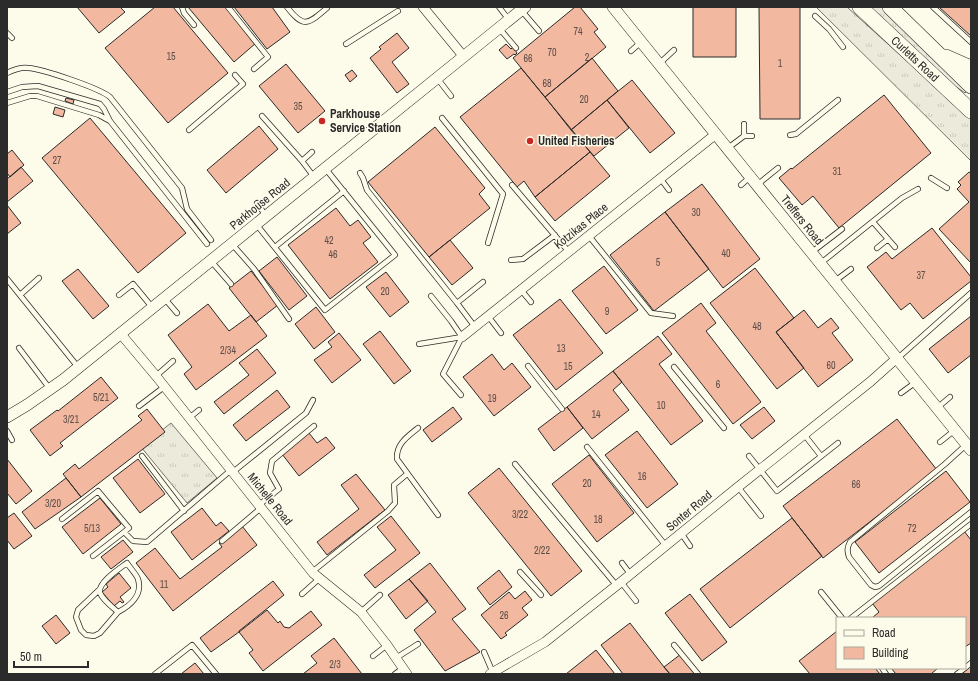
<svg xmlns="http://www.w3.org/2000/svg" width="978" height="681" font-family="'Archivo Narrow',sans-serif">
	<defs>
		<pattern id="grass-tufts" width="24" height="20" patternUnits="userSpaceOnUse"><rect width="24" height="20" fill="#ecebdb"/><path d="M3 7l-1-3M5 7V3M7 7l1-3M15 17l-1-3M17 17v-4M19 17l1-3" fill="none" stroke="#cbcabc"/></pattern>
	</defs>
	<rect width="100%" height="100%" fill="#fdfbea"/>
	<path fill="url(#grass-tufts)" stroke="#74746e" d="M816,7H847L971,119V161Z
		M869,7H883L967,91L965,93L952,84Z
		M171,423L217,478L187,503L141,447Z"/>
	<path fill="#f2b8a0" stroke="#2b2b2b" d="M77,7H120L125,12L99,33Z
		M155,7H173L228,73L168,123L105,48Z
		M188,7H226L256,43L234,62Z
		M234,7H272L290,32L267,49Z
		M575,7H580L598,29L594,32L606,47L545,97L513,58Z
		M693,7H736V57H693Z
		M759,7H800V119H760Z
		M939,7H971V36Z
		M397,33L409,48L392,62L409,84L397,93L370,58L381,49L379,47Z
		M506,44L511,49L513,47L517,53L515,55L514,54L507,59L499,50Z
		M592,58L618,91L571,130L545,97Z
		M286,64L325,111L298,133L259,86Z
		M521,68L590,152L535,197L524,181L517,187L460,117Z
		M352,70L357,76L350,82L345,75Z
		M632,80L675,133L650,153L607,100Z
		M884,95L931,153L839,228L813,196L802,205L779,178L791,168L792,169Z
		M66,98L74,100L73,104L65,101Z
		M607,100L629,128L594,156L571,130Z
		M55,107L65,110L63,117L53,114Z
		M90,118L186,233L138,273L42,158Z
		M259,126L278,149L226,193L207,170Z
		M435,127L485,188L479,194L490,208L429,257L368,182Z
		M12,150L24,165L10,177L7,173V154Z
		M590,152L610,176L555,221L535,197Z
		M21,167L33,181L7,202V179Z
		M969,172L971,173V263L939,229L969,202L957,189L961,185L958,182Z
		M702,184L760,259L723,288L665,212Z
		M7,205L21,223L7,234Z
		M336,208L350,226L358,220L371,237L363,243L378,262L330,299L288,245Z
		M665,212L709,269L654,311L610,255Z
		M932,228L971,277V281L923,319L910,303L901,310L867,267L886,252L892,259Z
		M450,240L473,268L452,285L429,257Z
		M277,257L307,296L289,310L259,271Z
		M604,266L638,310L606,334L572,291Z
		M755,268L794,318L776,332L804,368L777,389L710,303Z
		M78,269L109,306L93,319L62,281Z
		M251,271L278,305L256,322L229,288Z
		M386,272L409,302L390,317L366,287Z
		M560,299L603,353L556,390L513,335Z
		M701,303L716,323L706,331L761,402L733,424L662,333Z
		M208,304L229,331L251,315L267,336L196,390L184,374L192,367L168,335Z
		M316,307L335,332L314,349L295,324Z
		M804,310L818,328L831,318L839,328L832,333L853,360L818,387L776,332Z
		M971,316V355L948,373L929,349Z
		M380,331L411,371L394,384L363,344Z
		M339,333L361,360L332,383L314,360L332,347L328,342Z
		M658,336L672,354L659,364L703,421L671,445L613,371Z
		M257,349L276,373L224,414L214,402L249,375L239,363Z
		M492,354L504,370L512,363L531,387L494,416L463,377Z
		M613,371L622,382L613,390L629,410L592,439L567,407Z
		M101,377L118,398L60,443L63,446L50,456L30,430L57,410L58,411Z
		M277,390L290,407L246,441L233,425Z
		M453,407L462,419L432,442L423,430Z
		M567,407L583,428L554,451L538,429Z
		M764,407L775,421L752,439L740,425Z
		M147,409L165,432L81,497L63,474L75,464L79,469L142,420L138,416Z
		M897,419L937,470L823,558L783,506Z
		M637,431L678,484L647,508L605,455Z
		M309,433L317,443L326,437L335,448L299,476L282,454Z
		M589,455L634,513L597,542L552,484Z
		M7,459L32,491L16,504L7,493Z
		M138,459L165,494L140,513L113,478Z
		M499,468L582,571L551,596L468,493Z
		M946,471L970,502L879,573L855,542Z
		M356,474L385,510L327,555L317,542L359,509L341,485Z
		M66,478L81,497L35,529L22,512Z
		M100,498L121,524L83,554L62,527Z
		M202,508L216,526L221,522L229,531L192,560L171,532Z
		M14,513L32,536L14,549L7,540V518Z
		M391,516L420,553L375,588L364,575L396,550L377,527Z
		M792,518L822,556L730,628L700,589Z
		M242,526L257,545L173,611L136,563L155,548L180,579L222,547L219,543Z
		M964,531L971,540V643L965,647V618H872L879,612L872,603Z
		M123,540L133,552L111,569L101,557Z
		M430,563L466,609L452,619L480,652L445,671L414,630L436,612L409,579Z
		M499,570L512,587L490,605L477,588Z
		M119,573L131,588L120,597L124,602L122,603L120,601L114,606L102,592L108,587L106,584Z
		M409,579L428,601L406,619L388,595Z
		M273,581L284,595L239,631V632L211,652L200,638Z
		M525,591L532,600L522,608L528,615L505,633L507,635L501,639L481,615L509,592L515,599Z
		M690,594L727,642L702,661L665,613Z
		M267,610L278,623L280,621L284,627L289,628L311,611L322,625L263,671L249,653L253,650L239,632Z
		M56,615L70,633L56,644L42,626Z
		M630,623L664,667L670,674H623L601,645Z
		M837,631V668H875L880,674H810L799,661Z
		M334,638L362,674H303L317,663L311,656Z
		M596,650L615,674H566Z
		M681,654L696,674H670L664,667Z
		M195,663L204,674H181Z
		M971,666V674H965L963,672Z
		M891,668H938L931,674H896Z"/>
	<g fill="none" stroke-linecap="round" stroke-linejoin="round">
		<g stroke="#2b2b2b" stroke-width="6">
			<path id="service" d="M182,7L184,13L194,25
				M228,7L268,57L254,69
				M287,7C304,29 308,24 327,8
				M499,7L509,20
				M933,7L971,42
				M521,10L539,31
				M815,16L829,29L843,47
				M499,28L516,48
				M7,33L12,38
				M346,44L398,11
				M631,51L641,42
				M660,63L674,50
				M7,73C12,70 22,67 28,68C43,69 99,88 110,97L182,188L187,209L211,240
				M437,78L451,96
				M7,92L22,87L38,86L100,104L104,109L110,121
				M7,103L30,96H37L99,115L110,121L207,244
				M262,116L302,161L314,177
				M442,118L503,194L488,243
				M189,130L243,84L235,75
				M790,135L796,134L838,100
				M744,136H752
				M728,148L744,136V124
				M302,161L312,152
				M360,173L363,178L367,190L457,303L475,327
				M660,178L669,190
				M931,178L947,188
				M512,185L569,252
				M741,185L750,177
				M757,185L778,168
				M257,203L266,216
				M873,222L895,247
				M256,224L325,310L395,255L325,168
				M589,236L651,313L673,316
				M232,244L254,269L289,319
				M275,247L344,191
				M877,248L888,239
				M812,252L842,229
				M511,260L523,259L555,235
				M211,261L231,284
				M821,263L902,198L918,189
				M7,279L78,367
				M835,281L851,269
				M521,290L531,302
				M20,295L39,278
				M119,295L133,284L152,307
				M431,296L451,321L462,337
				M165,299L177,313
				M457,303L483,282
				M488,316L501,333
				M419,344L462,337
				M19,348L50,389
				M898,358L971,293
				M528,366L562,409
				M674,367L724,428
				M156,376L173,361
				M901,393L916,382
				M461,395L443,374L462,337
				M139,406L164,387
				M937,408L950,397
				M189,418L199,410
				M418,428C407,437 396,444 397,459L438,515
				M7,431L12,440
				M803,433L821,456
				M940,442L955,430
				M967,444L945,464L850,542C847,548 847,551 849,557L871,585L875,587L879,586L971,512
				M587,447L666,546
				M142,456L184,511
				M749,456L777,491L838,443
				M515,464L617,586
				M233,472L306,413L313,400
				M738,487L761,516
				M259,505L279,489L270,473L272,461L314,426
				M62,519L98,491L129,528L124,532
				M681,533L690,546
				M222,541L261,508
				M93,556L124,532L133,541L147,542L231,470
				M127,563C130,568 136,574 138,579C143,595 130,606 118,612C112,607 103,600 100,593C97,583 119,569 127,563Z
				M622,563L631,575
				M312,572L388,511L395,503L394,485L407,474
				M520,572L541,595
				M621,582L636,601
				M100,589L78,610L76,617L81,630L86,635L94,636L100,633L118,612
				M821,592L842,618
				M302,594L320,578
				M361,612L380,595
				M851,618L971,524
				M674,645L698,674
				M484,652L493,673
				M373,656L387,645
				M396,658L418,644
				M882,668L886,674
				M965,668L971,663
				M155,674L192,645L216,674
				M395,674L403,668
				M957,674L965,668"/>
		</g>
		<g stroke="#2b2b2b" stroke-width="10">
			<path id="minor" d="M423,7L464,57
				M120,333L156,376L313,573L361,612L387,645L407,674
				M462,337L716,134
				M490,674L545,642L621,582L738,487L870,382L897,358"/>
		</g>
		<g stroke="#2b2b2b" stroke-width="12">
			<path id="tertiary" d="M613,7L971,450
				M7,417L27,405L63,380L525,7"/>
		</g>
		<g stroke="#2b2b2b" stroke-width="16">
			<path id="trunk" d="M860,7L971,111
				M890,7L971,86
				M946,57L971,68"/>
		</g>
		<use href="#service" stroke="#fdfbea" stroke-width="4.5"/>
		<use href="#minor" stroke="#fdfbea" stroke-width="9"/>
		<use href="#tertiary" stroke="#fdfbea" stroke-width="11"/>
		<use href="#trunk" stroke="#fdfbea" stroke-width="15"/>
	</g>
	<g fill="#c62828" stroke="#fdfbea" stroke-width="1.5">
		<circle cx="322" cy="121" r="4"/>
		<circle cx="530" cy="141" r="4"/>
	</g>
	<g text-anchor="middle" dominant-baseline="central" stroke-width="3" stroke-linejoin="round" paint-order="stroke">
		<g font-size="10" fill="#5d4e48">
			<text x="578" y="31">74</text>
			<text x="552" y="52">70</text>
			<text x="171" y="56">15</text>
			<text x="587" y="57">2</text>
			<text x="528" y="58">66</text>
			<text x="780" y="63">1</text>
			<text x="547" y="83">68</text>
			<text x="584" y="99">20</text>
			<text x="298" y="106">35</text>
			<text x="57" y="160">27</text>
			<text x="837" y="171">31</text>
			<text x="696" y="212">30</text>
			<text x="329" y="240">42</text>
			<text x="726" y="253">40</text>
			<text x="333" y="254">46</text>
			<text x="658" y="262">5</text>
			<text x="921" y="275">37</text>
			<text x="385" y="291">20</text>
			<text x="607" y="311">9</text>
			<text x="757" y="326">48</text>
			<text x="561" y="348">13</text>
			<text x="228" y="350">2/34</text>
			<text x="831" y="365">60</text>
			<text x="568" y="366">15</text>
			<text x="718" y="384">6</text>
			<text x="101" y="397">5/21</text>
			<text x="492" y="398">19</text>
			<text x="661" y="405">10</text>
			<text x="596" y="414">14</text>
			<text x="71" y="419">3/21</text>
			<text x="642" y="476">16</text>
			<text x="587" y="483">20</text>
			<text x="856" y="484">66</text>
			<text x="53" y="503">3/20</text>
			<text x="520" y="514">3/22</text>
			<text x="598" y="519">18</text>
			<text x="92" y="528">5/13</text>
			<text x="912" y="528">72</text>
			<text x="542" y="550">2/22</text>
			<text x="164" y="584">11</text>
			<text x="504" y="615">26</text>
			<text x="335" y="664">2/3</text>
		</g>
		<g font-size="12" fill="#2b2b2b" stroke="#fdfbea">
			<text transform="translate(915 59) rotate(43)">Curletts Road</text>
			<text transform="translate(260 204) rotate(-39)">Parkhouse Road</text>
			<text transform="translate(802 220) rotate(51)">Treffers Road</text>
			<text transform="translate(581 226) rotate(-39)">Kotzikas Place</text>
			<text transform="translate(270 499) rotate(51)">Michelle Road</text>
			<text transform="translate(689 511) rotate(-40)">Sonter Road</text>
		</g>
		<g font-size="12" font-weight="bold" fill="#2b2b2b" stroke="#fdfbea" text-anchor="start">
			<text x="330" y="114">Parkhouse<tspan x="330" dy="14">Service Station</tspan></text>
			<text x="538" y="141">United Fisheries</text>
		</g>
	</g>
	<rect width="978" height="681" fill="none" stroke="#2b2b2b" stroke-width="16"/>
	<rect x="836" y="617" width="130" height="52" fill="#fdfbea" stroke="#a9a89e"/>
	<rect x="844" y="630" width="20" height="6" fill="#fdfbea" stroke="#a9a89e"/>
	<text x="872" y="637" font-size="12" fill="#2b2b2b">Road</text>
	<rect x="844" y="647" width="20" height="12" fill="#f2b8a0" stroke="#a9a89e"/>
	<text x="872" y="657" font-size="12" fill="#2b2b2b">Building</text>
	<path d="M14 661v6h74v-6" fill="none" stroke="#2b2b2b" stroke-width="2"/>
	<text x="20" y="661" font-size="12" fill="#2b2b2b" stroke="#fdfbea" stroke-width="3" paint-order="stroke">50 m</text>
</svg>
